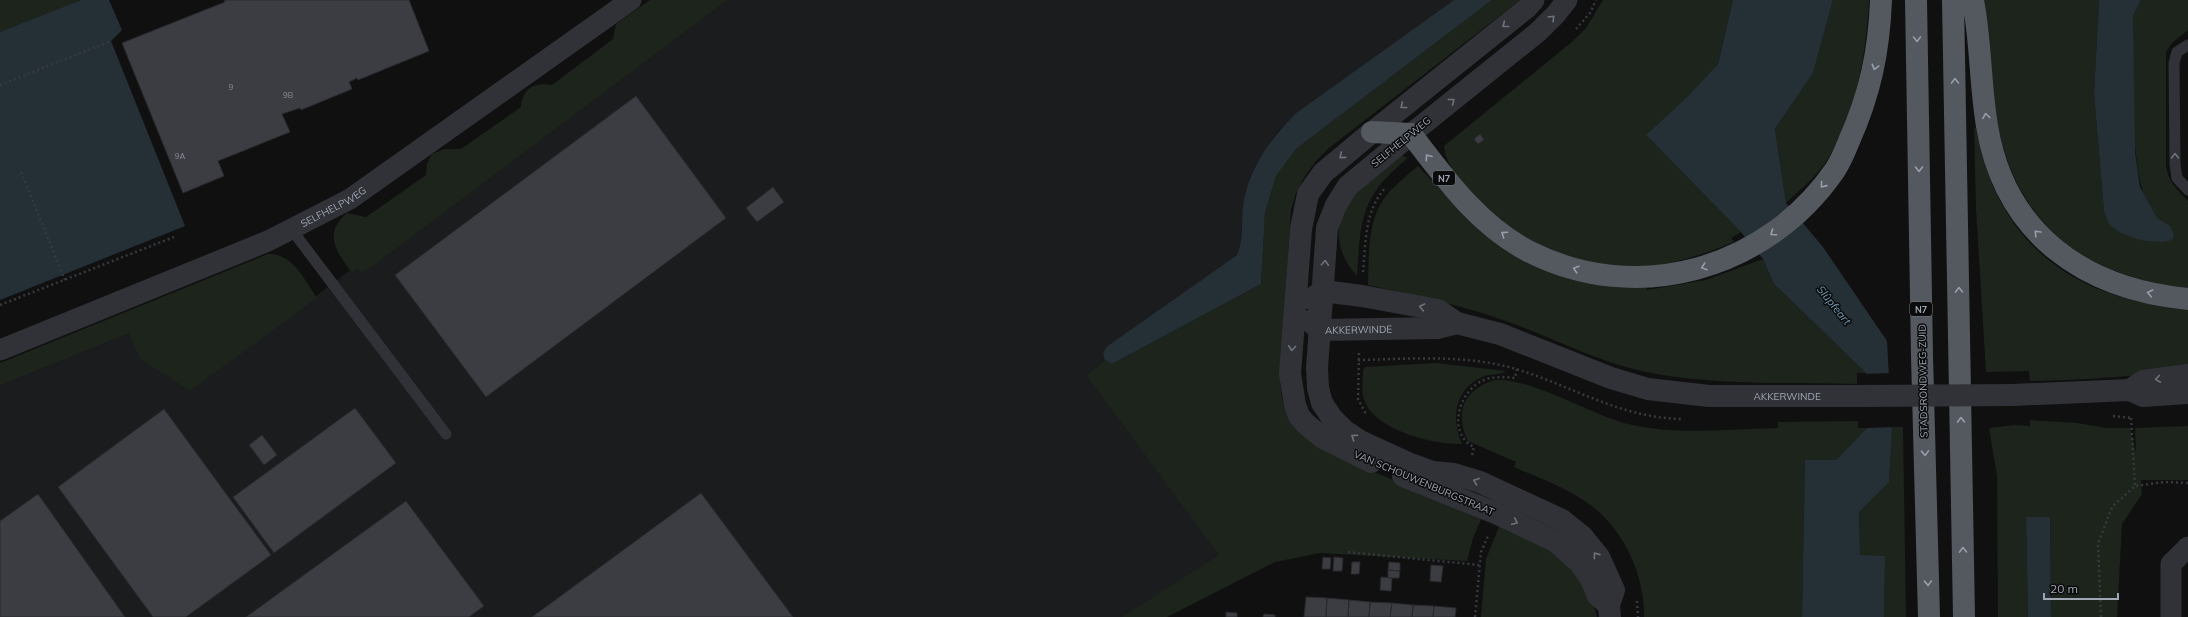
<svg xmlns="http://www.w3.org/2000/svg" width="2188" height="617" font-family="Mulish,sans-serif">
	<rect width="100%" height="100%" fill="#101011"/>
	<path fill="#1b1c1e" d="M708,0H1454L1296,113L1277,132L1255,167L1243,205L1241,246L1237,255L1106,347L1103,354L1105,360L1088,373L1227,561L1138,617H0V381L271,272L312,299Z"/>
	<path fill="#1c241c" d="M0,0H78L79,1L0,32Z
		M650,0H727L362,274L358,268L352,273C337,252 322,234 347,213L366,217L426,175L427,164L432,154L444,149H461L521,107C523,88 534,82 552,85L613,39L616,24Z
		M1492,0H1520L1329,148L1316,161L1305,176L1296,193L1291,210L1280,380C1281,397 1284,414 1296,428C1309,444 1329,451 1347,460C1392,480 1437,498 1482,517L1473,538L1467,561L1320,553L1275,562L1167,617H1122L1219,555L1086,375L1105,360L1112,364L1261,284L1265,213L1276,176L1296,149Z
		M1603,0H1733L1718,64L1686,98L1646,135L1741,232L1731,238L1734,242C1705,254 1677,263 1646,267C1586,273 1511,241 1473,194C1460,179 1446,167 1444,146L1573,41L1586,28Z
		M1833,0H1869C1866,54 1857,112 1828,159C1817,176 1801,189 1786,203L1775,129L1813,73Z
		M1985,0H2099L2094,94L2104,211L2170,226C2166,224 2160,221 2157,218C2126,189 2133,60 2133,16L2141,0H2188V30L2172,43L2166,52V167C2169,182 2177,190 2188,201V289C2101,277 2033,241 2005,153C1989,105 1988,50 1985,0Z
		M1974,128H1976C1982,150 1986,174 1997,195C2036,273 2105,301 2188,310V369C2135,377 2083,380 2030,381L2029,371L1986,372L1976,208Z
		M1398,154L1408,158C1360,197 1361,218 1357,276C1332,249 1333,216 1358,189C1370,176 1385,165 1398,154Z
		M1418,166L1475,226L1522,259L1552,272L1583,281L1646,286L1647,290L1706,280L1763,259L1774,284L1866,373H1857V384C1782,382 1687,387 1616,364C1578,352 1543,334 1506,321C1461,305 1414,295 1368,285C1369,258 1367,224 1383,200C1392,187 1406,176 1418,166Z
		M268,254C293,253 305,281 317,298L190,391L140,359L129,333L0,385V363Z
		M1436,363L1506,371C1501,375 1489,374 1482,377C1454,390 1451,419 1462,444C1434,445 1373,430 1364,399C1361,391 1363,379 1363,371L1365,367Z
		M1495,380C1531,378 1586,412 1624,423C1673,436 1728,429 1778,428V422L1858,421V428H1867L1836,460H1805L1802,617H1644C1645,569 1618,518 1575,495C1556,484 1534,476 1514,467L1516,462L1468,441C1454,413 1464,389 1495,380Z
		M2030,420L2077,423L2106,428H2130L2136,453L2135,428L2188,426V480H2141L2142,494L2122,524L2117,617H2051L2050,517H2026L2028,617H1998L1997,476L1989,428L2014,425L2030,426Z
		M1892,427H1903L1906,617H1884L1885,556H1860L1859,512L1889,482Z
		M1500,524C1514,531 1529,536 1543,544C1568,559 1591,588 1597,617H1481L1486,559Z"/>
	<path fill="#253036" d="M81,0H109L122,30L111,41L185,226L0,300V32Z
		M1454,0H1492L1296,149L1276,176L1265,213L1261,284L1112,364L1105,360L1103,354L1106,347L1237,255C1244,239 1241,222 1243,206C1248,169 1271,138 1296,113Z
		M1733,0H1833L1813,73L1775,129L1786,203L1823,247L1887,341L1892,431L1889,482L1859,512L1860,555L1885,556L1884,617H1802L1805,460H1836L1867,428L1866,373L1774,284L1763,259L1741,232L1646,135L1686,98L1718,64Z
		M2099,0H2141L2133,16L2135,152L2140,187L2157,218L2170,226L2174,235L2172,240C2155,245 2125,239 2111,226C2108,223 2106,216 2104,211L2094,94Z
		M2026,517H2050L2051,617H2028Z"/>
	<path fill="#101011" d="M1891,373L1894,427L1865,428L1864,374Z"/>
	<path fill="#3b3d42" stroke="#292a2e" d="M224,0H409L429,51L358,80L357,78L349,82L352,89L301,110L300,108L282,114L290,132L218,161L224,176L183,193L122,43L225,2Z
		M636,96L726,218L486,397L395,275Z
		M1480,134L1484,140L1478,144L1474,139Z
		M773,187L784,202L757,222L746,208Z
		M355,408L396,463L274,553L233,497Z
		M164,409L271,555L186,617H153L58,487Z
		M262,435L277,455L264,465L249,445Z
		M701,493L793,617H532Z
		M38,494L125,617H0V521Z
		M406,501L484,606L469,617H246Z
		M1323,557L1331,558L1330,569H1322Z
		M1334,557L1343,558L1342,571H1333Z
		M1352,562H1360L1359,574H1351Z
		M1389,562L1400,563V571L1388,570Z
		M1431,565L1443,566L1441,582L1430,581Z
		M1388,570L1400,571L1399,578H1388Z
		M1381,577L1392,578L1391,591L1380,590Z
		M1306,597L1327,598L1326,617H1304Z
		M1327,598L1349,600L1348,617H1326Z
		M1349,600L1370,602L1369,617H1348Z
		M1370,602L1392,603L1390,617H1369Z
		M1392,603L1413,605L1412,617H1390Z
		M1413,605L1434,606L1433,617H1412Z
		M1434,606L1456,608L1455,617H1433Z
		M1226,612L1237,613V617H1226Z
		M1264,614L1275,615V617H1263Z"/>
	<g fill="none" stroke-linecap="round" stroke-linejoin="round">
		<path stroke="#36393e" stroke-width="2.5" stroke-dasharray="2 3" stroke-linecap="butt" d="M1576,29L1590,13L1596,0
			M0,85L111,41
			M21,172L65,280
			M1363,272C1366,243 1364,212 1385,188
			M0,305L174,237
			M1359,353L1358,399L1366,414
			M1358,360C1411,359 1465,354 1516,369C1572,386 1621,418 1681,419
			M2113,416L2132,418
			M2131,418L2135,486
			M1472,455L1474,447C1446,433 1459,390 1484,380C1494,376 1505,377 1515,378L1517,369
			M1348,552L1479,565
			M1637,601L1638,617
			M1475,617L1481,552L1488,536
			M2101,617L2098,544L2112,507L2135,486L2164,482L2188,483"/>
		<path stroke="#303237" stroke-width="11" d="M2188,45L2177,52L2174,63L2175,164L2177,178L2188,190
			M292,230L446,434"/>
		<g stroke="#303237" stroke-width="21">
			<path d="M1372,132L1527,8L1534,0"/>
			<path d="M1411,134L1538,32L1556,14L1567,0"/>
			<path id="s1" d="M0,350L268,241L350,199L631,0"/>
			<path d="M2171,617V564L2188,547"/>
		</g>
		<g stroke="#303237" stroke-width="22">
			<path d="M1411,134L1348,186L1336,205L1327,228L1317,368L1318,388L1322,403L1332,418L1345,431L1360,441L1408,463L1433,472L1454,474L1480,482L1562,520L1583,537L1599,557L1614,590L1609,605L1610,617"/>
			<path id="s2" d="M1311,299L1323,291L1362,296L1438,310L1457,323L1500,334L1611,378L1648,389L1709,396H1858"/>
			<path id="s3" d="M1310,321L1320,330L1437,328L1457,323"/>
			<path d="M2130,390L2143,381L2188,375"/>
			<path d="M2013,395L2130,390L2143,396L2188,393"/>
			<path d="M1371,462L1323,438L1306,424L1299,416L1295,405L1290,374L1301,229L1308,194L1323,173L1372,132"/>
			<path d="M1403,476L1498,514L1555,541L1580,563L1591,579L1598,596L1609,605"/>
		</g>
		<path stroke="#54585f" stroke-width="22" d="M1916,0L1922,356L1929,617
			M1953,0L1964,617
			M1973,0C1981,42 1980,84 1987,126C2005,234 2084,289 2188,299
			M1372,132L1411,134C1445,178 1477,224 1528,251C1637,307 1767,269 1835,170C1841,161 1845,151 1849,141C1870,94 1879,52 1881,0"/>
		<path stroke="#303237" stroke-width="22" d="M1858,396L2013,395"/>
	</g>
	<defs><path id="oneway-chevron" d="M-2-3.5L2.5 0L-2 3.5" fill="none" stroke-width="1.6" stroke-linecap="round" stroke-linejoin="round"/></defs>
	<g stroke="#6d727c">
		<use href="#oneway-chevron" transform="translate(1552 18) rotate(-45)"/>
		<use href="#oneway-chevron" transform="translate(1505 25) rotate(142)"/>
		<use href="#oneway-chevron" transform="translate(1452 101) rotate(-38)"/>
		<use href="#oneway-chevron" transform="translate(1403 106) rotate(141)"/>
		<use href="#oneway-chevron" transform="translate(1342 156) rotate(140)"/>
		<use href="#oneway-chevron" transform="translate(2175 156) rotate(-90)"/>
		<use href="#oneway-chevron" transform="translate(1325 263) rotate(-86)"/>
		<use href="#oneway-chevron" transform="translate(1422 307) rotate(-169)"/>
		<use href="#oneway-chevron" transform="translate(1292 348) rotate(94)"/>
		<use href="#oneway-chevron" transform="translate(2158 379) rotate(172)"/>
		<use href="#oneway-chevron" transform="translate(1354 437) rotate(-146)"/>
		<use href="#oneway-chevron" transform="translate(1476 481) rotate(-160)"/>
		<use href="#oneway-chevron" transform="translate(1515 522) rotate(25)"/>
		<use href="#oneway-chevron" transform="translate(1596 555) rotate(-125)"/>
	</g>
	<g stroke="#989fac">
		<use href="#oneway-chevron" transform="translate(1917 39) rotate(89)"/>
		<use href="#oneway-chevron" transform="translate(1875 67) rotate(105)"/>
		<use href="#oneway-chevron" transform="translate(1955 81) rotate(-91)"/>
		<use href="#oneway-chevron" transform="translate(1986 116) rotate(-98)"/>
		<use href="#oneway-chevron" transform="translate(1428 157) rotate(-126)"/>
		<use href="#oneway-chevron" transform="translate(1919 169) rotate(89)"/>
		<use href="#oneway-chevron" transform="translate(1823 185) rotate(129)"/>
		<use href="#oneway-chevron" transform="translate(1773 233) rotate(145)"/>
		<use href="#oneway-chevron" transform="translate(2037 233) rotate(-133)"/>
		<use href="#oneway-chevron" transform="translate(1504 234) rotate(-146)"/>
		<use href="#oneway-chevron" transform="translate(1704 267) rotate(161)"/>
		<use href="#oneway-chevron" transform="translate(1576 269) rotate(-162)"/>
		<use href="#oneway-chevron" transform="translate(1959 290) rotate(-91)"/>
		<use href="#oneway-chevron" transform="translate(2150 293) rotate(-168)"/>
		<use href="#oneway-chevron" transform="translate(1961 420) rotate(-91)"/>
		<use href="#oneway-chevron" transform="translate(1925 453) rotate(88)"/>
		<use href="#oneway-chevron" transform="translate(1963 550) rotate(-91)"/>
		<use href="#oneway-chevron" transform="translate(1928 583) rotate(88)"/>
	</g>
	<g text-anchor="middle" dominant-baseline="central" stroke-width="3" stroke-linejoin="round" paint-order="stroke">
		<g font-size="8" fill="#868c98">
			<text x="231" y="87">9</text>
			<text x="288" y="95">9B</text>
			<text x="180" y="156">9A</text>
		</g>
		<g fill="#0b0b0c" stroke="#737882" stroke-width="1">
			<rect x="1433" y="171" width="22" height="14" rx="3"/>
			<rect x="1910" y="302" width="22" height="14" rx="3"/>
		</g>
		<g font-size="9" font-weight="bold" fill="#9fa7b4">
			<text x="1444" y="178">N7</text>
			<text x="1921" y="309">N7</text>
		</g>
		<g font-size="10" fill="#9fa7b4" stroke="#0b0b0c">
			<text transform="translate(1401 142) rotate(-39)">SELFHELPWEG</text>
			<text stroke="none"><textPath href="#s1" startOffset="363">SELFHELPWEG</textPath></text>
			<text stroke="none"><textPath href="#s3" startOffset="52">AKKERWINDE</textPath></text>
			<text transform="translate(1923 381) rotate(-91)">STADSRONDWEG-ZUID</text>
			<text stroke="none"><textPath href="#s2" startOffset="496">AKKERWINDE</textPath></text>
			<text transform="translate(1424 483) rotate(23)">VAN SCHOUWENBURGSTRAAT</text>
		</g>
		<g font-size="11" font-style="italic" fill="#719bb4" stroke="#0b0b0c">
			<text transform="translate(1834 305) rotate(51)">Slûpfeart</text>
		</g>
	</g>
	<path d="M2044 593v6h74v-6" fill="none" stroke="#9fa7b4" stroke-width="2"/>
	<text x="2050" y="593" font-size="12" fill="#9fa7b4" stroke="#0b0b0c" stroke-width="3" paint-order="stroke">20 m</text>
</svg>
